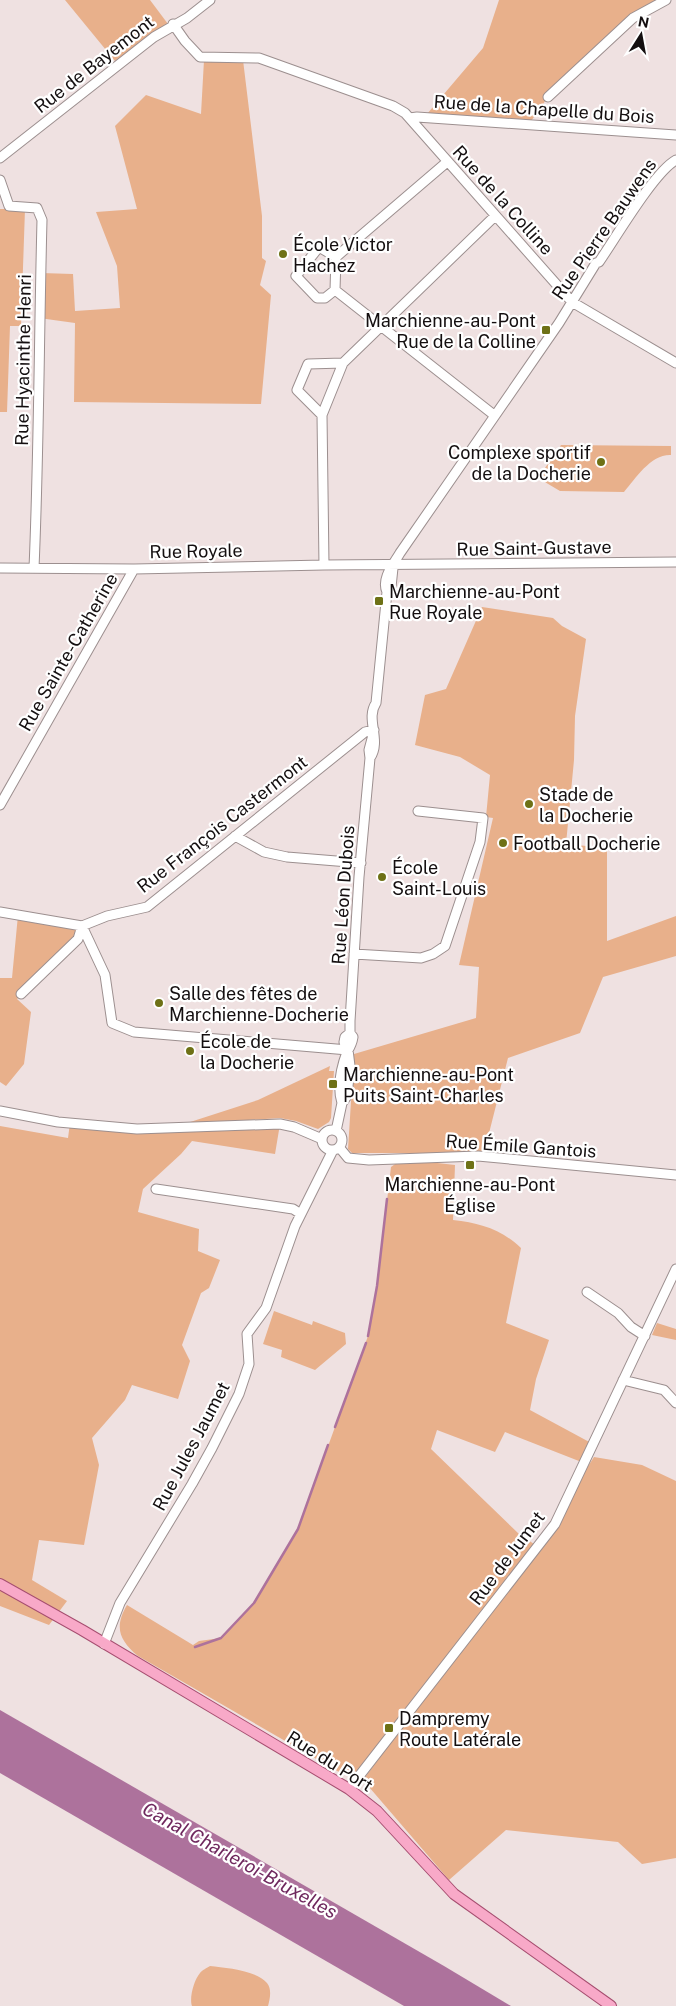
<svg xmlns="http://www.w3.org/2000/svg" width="676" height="2006" font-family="'Public Sans',sans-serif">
	<rect width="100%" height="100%" fill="#efe1e1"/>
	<path fill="#e8b08b" d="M65,0H150L168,24L115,61Z
		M499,0H668L633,18L548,97L529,124L427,114L483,48Z
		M204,60H243L262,216V258L266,261L260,285L271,295L261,404L74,402L75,323L39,318L41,273L73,274L75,311L120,308L117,266L96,212L137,209L115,126L146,95L201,114Z
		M0,209H25L21,326H10L7,412H0Z
		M561,445L671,446V455C651,454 636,478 624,492L560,491L538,478Z
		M482,607L553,618L562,626L586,639L575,716L574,760L566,844L607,848V941L676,916V956L603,977L580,1033L508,1058L484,1153H352L348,1149L354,1054L476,1018L479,967L459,965L493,818L486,817L490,775L460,757L415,745L425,695L446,689Z
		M18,915L82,926L78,939L17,999L31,1012L24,1064L6,1086L0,1082V978H12Z
		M330,1066L329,1071H334L331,1118L329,1122L318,1129L296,1121L280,1118L184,1124L258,1100Z
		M70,1123L111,1129L280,1124L275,1154L192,1141L181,1154L143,1189L138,1212L199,1229L198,1251L220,1260L209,1288L201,1293L182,1345L190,1361L178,1399L132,1385L125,1400L92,1438L99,1465L84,1545L39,1540L32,1580L67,1601L49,1625L0,1606V1126L68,1138Z
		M402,1159L455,1165L453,1220C480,1223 501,1229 521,1248L506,1323L549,1340L536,1379L530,1410L593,1444L584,1463L505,1432L495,1452L437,1430L431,1449L519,1534L537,1546L594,1457L642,1465L676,1481V1858L642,1864L618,1842L506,1830L449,1880L363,1780L523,1564L354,1775L339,1772L138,1656C119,1640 114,1627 127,1605L193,1645L199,1641L221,1638L254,1603L298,1529L368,1336L377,1286L391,1167Z
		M274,1311L312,1325L313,1321L345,1333L346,1344L315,1370L281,1357L282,1350L263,1344Z
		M657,1323L676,1329V1340L652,1335Z
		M210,1966C226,1968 256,1970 267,1983C272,1989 270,1999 268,2006H192C189,1998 194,1980 200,1973C202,1970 207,1968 210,1966Z"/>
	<path fill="#ad729c" d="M0,1710L444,1966L511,2006H404L0,1773Z"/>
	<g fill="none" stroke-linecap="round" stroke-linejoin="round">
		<path stroke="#ad729c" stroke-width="2.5" d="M368,1336L377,1286L387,1199
			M335,1427L366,1343
			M195,1647L221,1638L254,1603L298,1529L328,1445"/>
		<g stroke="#9c8f8f" stroke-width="11">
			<path id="minor" d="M173,24L185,41L200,57L259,58L393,106L405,113L572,302L676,363
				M548,97L633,18L666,0
				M410,118L417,117L676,135
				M0,158L154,37L187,18L210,0
				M447,162L336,257L335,290L494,415
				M0,180L9,206L37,208L42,220C39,336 39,452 34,568
				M335,290L325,298H317L296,276L319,247L336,257
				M322,415L297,390L308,364L343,363
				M324,565L322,415L343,363L495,216
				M0,568L134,569L324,565L676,562
				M387,592L391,587L393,568
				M370,758C382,740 365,719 376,703L387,592C381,579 393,565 400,553L559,323L596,263L599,262C615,239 654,172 676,160
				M0,805L134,569
				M235,836L264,852L287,857L361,863
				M0,912L82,926L105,975L112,1023L134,1032L348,1050
				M354,954L421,958L433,954L445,946L480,842L483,818L418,811
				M21,994L78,939L82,926L107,916L147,907L365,732L374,730
				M342,1103C337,1087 341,1068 347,1052C350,1047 352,1044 353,1037L350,1033V1021L359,877L370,758L369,750L373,735
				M0,1111L58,1122L137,1129L280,1124L294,1127L322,1139
				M322 1140a10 10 0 1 1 20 0a10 10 0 1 1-20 0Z
				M336,1131L342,1103L347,1096L350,1066L348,1050L344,1042L345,1037L350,1033
				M339,1147L348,1158L369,1160L478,1156L676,1175
				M156,1189L293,1209L301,1214
				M587,1292L618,1313L631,1327L645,1336
				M623,1380L664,1390L676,1403
				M104,1644L120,1603L192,1484L212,1448L239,1394L249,1364L247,1334L266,1308L295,1226L333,1150
				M349,1789L555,1524L676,1269"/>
		</g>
		<g stroke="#a64e70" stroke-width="12">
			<path id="major" d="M0,1584L82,1630L349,1789L377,1811L454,1894L611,2006"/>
		</g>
		<use href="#minor" stroke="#fff" stroke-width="9"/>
		<use href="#major" stroke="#f8a9c8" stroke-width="10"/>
	</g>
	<g fill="#6e7116" stroke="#fff" stroke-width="2">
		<circle cx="283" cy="254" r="5"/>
		<rect x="541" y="325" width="10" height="10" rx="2.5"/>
		<circle cx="601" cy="462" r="5"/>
		<rect x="374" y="596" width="10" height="10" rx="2.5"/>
		<circle cx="529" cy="804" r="5"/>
		<circle cx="503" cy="843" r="5"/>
		<circle cx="382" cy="877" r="5"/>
		<circle cx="159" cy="1003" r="5"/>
		<circle cx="190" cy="1051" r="5"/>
		<rect x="328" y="1079" width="10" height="10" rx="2.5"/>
		<rect x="465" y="1160" width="10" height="10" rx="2.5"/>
		<rect x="384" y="1723" width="10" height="10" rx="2.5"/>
	</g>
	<g text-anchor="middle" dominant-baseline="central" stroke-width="4.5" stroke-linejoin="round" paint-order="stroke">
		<g font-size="18" fill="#140f10" stroke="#fff">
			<text transform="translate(94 64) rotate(-38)">Rue de Bayemont</text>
			<text transform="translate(544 109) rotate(4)">Rue de la Chapelle du Bois</text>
			<text transform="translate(503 200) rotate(48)">Rue de la Colline</text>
			<text transform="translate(604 229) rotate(-55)">Rue Pierre Bauwens</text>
			<text transform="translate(23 360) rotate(-89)">Rue Hyacinthe Henri</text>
			<text transform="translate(534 548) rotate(-1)">Rue Saint-Gustave</text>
			<text transform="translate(196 551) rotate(-1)">Rue Royale</text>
			<text transform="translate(68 652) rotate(-60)">Rue Sainte-Catherine</text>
			<text transform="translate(222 824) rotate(-38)">Rue François Castermont</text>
			<text transform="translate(343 895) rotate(-86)">Rue Léon Dubois</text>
			<text transform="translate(521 1146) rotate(4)">Rue Émile Gantois</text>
			<text transform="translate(191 1446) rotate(-62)">Rue Jules Jaumet</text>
			<text transform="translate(507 1558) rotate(-53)">Rue de Jumet</text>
			<text transform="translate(330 1761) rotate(32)">Rue du Port</text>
		</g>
		<g font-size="18" fill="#140f10" stroke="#fff" text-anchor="start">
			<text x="293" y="244">École Victor<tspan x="293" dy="21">Hachez</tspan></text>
			<text x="536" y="320" text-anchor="end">Marchienne-au-Pont<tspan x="536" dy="21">Rue de la Colline</tspan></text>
			<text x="591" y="452" text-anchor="end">Complexe sportif<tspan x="591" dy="21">de la Docherie</tspan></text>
			<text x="389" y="591">Marchienne-au-Pont<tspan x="389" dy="21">Rue Royale</tspan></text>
			<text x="539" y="794">Stade de<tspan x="539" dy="21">la Docherie</tspan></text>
			<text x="513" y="843">Football Docherie</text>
			<text x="392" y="867">École<tspan x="392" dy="21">Saint-Louis</tspan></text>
			<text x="169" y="993">Salle des fêtes de<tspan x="169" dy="21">Marchienne-Docherie</tspan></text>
			<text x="200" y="1041">École de<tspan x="200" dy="21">la Docherie</tspan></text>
			<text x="343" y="1074">Marchienne-au-Pont<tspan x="343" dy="21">Puits Saint-Charles</tspan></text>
			<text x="470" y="1184" text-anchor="middle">Marchienne-au-Pont<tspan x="470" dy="21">Église</tspan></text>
			<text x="399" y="1718">Dampremy<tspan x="399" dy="21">Route Latérale</tspan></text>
		</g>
		<g font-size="19" font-style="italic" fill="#6f285e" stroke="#fff">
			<text transform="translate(240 1860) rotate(29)">Canal Charleroi-Bruxelles</text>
		</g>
	</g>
	<g transform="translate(641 35) rotate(11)" stroke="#ffffff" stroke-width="4" paint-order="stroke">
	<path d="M0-4L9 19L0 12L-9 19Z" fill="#140f10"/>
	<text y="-8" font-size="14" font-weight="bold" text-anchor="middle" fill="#140f10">N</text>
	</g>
</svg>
